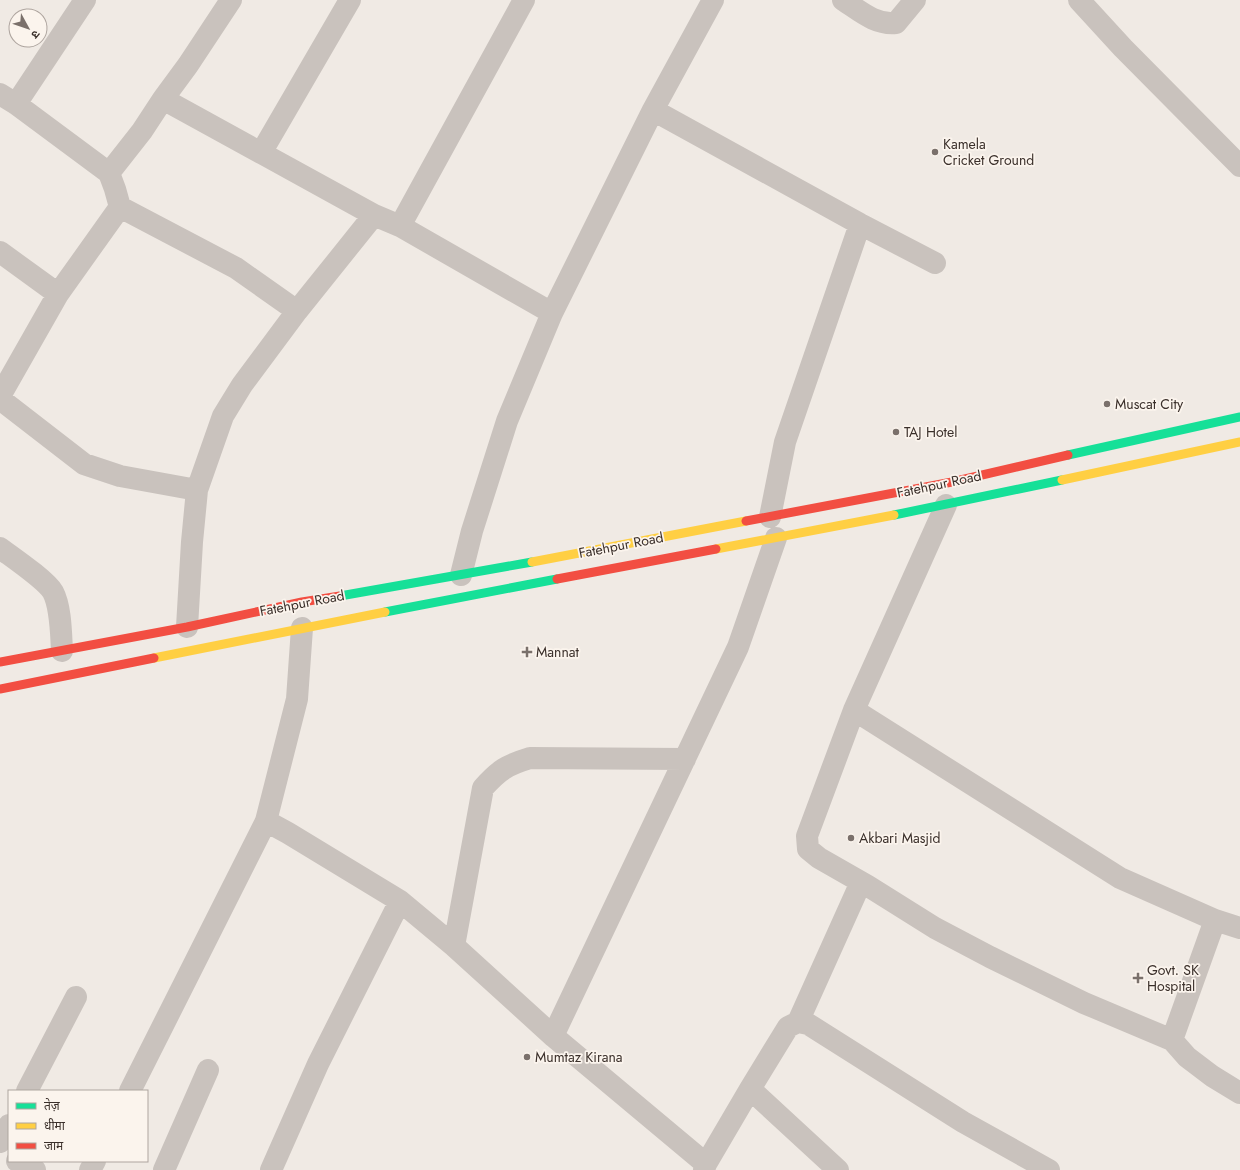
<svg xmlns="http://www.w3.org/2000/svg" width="1240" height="1170" font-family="Jost,'Noto Sans Devanagari',sans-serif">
	<rect width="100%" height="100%" fill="#f0eae4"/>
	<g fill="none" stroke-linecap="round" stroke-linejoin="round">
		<path stroke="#c9c2bd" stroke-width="22" d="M843,0C860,11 875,25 896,23L915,0
			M1079,0L1123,48L1240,166
			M0,94L16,104L109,173L115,189L120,207L58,294L0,396
			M163,99L374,215L400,226L552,313
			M16,104L85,0
			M653,110L860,224L935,263
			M261,153L350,0
			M109,173L142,131L163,99L188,65L231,0
			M120,207L236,268L297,311
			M400,226L524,0
			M0,252L58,294
			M0,399L84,464L120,476L197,490
			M946,505L854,710L807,836L808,849L819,858L868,886L935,928L990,957L1084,1003L1172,1040
			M770,517L785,442L860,224
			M0,548C12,557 46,580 53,592C61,607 61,634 62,651
			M461,575L472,531L507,421L552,313L653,110L713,0
			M187,627L192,542L197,490L223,416L242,385L297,311L374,215
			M302,628L297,699L266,821L288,833L400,901L454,946L553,1036L706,1164L704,1170
			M854,710L1120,878L1215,920L1172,1040L1187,1057L1212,1076L1240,1093
			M1215,920L1240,928
			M454,946L483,788C499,770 507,765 530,758L685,759
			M798,1022L861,882
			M553,1036L738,647L776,538
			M750,1089L838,1170
			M27,1091L76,997
			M130,1091L266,821
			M0,1142L9,1125
			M17,1161L35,1170
			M706,1164L750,1089L788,1027L798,1022L808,1024L963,1122L1049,1170
			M90,1170L95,1161
			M164,1170L208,1070
			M271,1170L318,1064L400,901"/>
		<path stroke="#16e098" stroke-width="9" d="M1068,455L1240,417
			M894,515L1062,480
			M340,596L532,562
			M385,612L557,579"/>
		<path stroke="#ffcf43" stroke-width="9" d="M1062,480L1240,442
			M716,549L894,515
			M532,562L746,521
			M154,658L385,612"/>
		<path stroke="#f24e42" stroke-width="9" d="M746,521L952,482L1068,455
			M557,579L716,549
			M0,662L187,627L302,602L340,596
			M0,689L154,658"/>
	</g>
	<g fill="#7a706b" stroke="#fbf4ed" stroke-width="1.5">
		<circle cx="935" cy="152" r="4"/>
		<circle cx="1107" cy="404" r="4"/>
		<circle cx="896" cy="432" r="4"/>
		<path d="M525 646h4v4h4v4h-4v4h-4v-4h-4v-4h4z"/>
		<circle cx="851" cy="838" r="4"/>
		<path d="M1136 972h4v4h4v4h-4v4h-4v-4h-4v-4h4z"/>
		<circle cx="527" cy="1057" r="4"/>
	</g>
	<g text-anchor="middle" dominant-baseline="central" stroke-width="3.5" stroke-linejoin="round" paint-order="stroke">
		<g font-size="14" fill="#3a2f2a" stroke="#fbf4ed" text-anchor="start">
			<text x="943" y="144">Kamela<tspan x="943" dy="16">Cricket Ground</tspan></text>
			<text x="1115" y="404">Muscat City</text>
			<text x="904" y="432">TAJ Hotel</text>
			<text x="536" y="652">Mannat</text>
			<text x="859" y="838">Akbari Masjid</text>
			<text x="1147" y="970">Govt. SK<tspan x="1147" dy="16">Hospital</tspan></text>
			<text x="535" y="1057">Mumtaz Kirana</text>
		</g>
		<g font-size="14" fill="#3a2f2a" stroke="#fbf4ed">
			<text transform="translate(939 484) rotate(-12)">Fatehpur Road</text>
			<text transform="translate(621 545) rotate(-11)">Fatehpur Road</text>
			<text transform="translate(302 603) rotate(-11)">Fatehpur Road</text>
		</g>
	</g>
	<rect x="8" y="1090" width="140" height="72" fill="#fbf4ed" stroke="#aea59f"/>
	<rect x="16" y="1103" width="20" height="6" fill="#16e098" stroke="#aea59f"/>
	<text x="44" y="1110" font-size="12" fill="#3a2f2a">तेज़</text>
	<rect x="16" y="1123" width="20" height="6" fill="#ffcf43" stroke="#aea59f"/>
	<text x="44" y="1130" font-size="12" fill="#3a2f2a">धीमा</text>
	<rect x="16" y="1143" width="20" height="6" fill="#f24e42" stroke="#aea59f"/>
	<text x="44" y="1150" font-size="12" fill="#3a2f2a">जाम</text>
	<g transform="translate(28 28) rotate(130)"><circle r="19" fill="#fbf4ed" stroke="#aea59f"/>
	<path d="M0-3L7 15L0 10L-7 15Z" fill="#7a706b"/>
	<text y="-6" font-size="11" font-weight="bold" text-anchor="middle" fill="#3a2f2a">उ</text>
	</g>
</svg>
